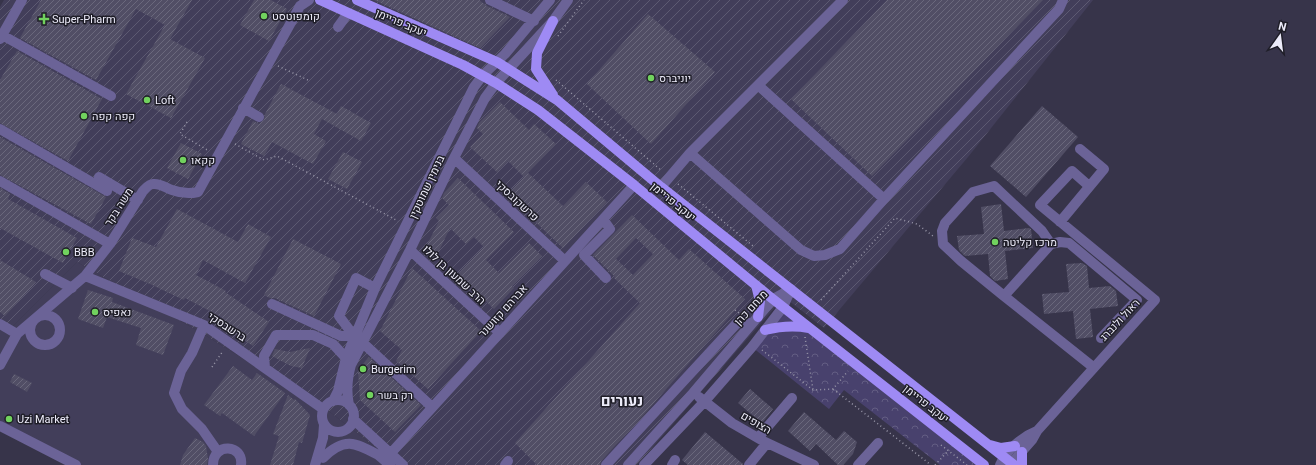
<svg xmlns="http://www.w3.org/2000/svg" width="1316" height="465" font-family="Roboto,Heebo,sans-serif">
	<defs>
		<pattern id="industrial-furrows" width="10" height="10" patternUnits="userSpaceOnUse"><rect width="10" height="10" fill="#423e5a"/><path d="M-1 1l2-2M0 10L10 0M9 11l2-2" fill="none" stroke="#5d5a72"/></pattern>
		<pattern id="forest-crowns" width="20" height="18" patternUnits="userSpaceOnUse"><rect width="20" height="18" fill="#48416d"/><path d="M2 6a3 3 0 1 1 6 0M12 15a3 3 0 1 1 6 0" fill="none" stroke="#635d83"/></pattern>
		<pattern id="building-hatch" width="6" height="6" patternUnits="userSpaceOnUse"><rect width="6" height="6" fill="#514e65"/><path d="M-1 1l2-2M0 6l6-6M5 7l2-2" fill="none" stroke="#6a687c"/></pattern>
	</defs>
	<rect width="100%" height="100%" fill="#37344a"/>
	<path fill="#423e5a" d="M77,262L200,332L330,412L398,465H76L0,426V326L8,331Z"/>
	<path fill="url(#industrial-furrows)" d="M4,0H1093L968,157L824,328L784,297L637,465H398L330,412L200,332L77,262L8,331L0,326V7Z"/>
	<path fill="url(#forest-crowns)" d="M783,307L984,465H940L844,390L829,409L752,347Z"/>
	<path fill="url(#building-hatch)" fill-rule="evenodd" d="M41,0H192L170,39L205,58L171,118L126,94L165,25L136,9L96,80L20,38Z
		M254,0H271L287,9L269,41L240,25Z
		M374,0H479L487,6L510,17L480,48Z
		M887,0H1043L872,176L791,99Z
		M648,14L715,72L651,144L587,84Z
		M17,51L102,99L68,161L0,123V80Z
		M281,84L337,114L341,106L371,123L361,141L322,119L314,134L326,141L313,164L272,142L264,156L241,144L253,121L259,124L264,120L265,114Z
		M500,102L529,130L534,124L556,144L524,177L508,161L497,172L470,147L483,134L477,128L479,123Z
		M1042,106L1078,137L1026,197L990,166Z
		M0,137L106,197L91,224L0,175Z
		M181,143L202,154L188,179L167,168Z
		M343,152L362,162L347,189L328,179Z
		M528,173L563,206L586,182L607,202L563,248L507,195Z
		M458,178L514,232L486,260L499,273L529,243L542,256L512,286L514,288L494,309L458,274L484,247L474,237L466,244L450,228L438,253L426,247L439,221L436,218L449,205L442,198L444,193Z
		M0,188L10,194L8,199L77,238L63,263L0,228Z
		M1001,204L1004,231L1029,228L1031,229L1033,248L1005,251L1008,279L995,281L990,276L988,254L965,256L959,250L957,236L984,234L981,207Z
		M177,209L238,242L248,224L271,237L245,283L203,260L196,275L226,291L225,292L269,322L253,346L219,323L223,318L185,298L184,300L150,284L119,271L132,238L156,247Z
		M632,215L679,260L689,249L745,299L647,411L601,461L600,465H537L515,443L640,303L614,278L615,277L593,255ZM636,238L653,254L633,275L616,259Z
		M293,239L341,264L314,316L275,298H270L264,295Z
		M0,260L36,282L5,316L0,312Z
		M1082,263L1087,266L1089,288L1110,286L1116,291L1118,306L1090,309L1093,337L1076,339L1073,311L1044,314L1042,294L1069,292L1066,264Z
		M412,268L481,331L428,389L396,361L402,350L380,331Z
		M88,290L113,298L112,302L174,325L163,355L136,345L141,328L107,317L103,328L78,319Z
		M310,348L302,368L291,366L272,356L275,349L290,352Z
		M369,357L421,405L395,432L360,400L358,370Z
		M233,366L252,380L257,373L285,393L254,436L222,413L220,416L204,405Z
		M14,374L32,383L27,392L10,382Z
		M750,389L773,409L762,423L738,403Z
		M288,395L294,400L295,399L310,415L302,443L299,442L293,465H270L279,436L273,434Z
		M804,412L836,440L844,431L857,442L853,454L843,465H838L816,444L810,451L788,431Z
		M705,432L743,464V465H688L682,460Z
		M195,438L203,442L206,446L208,459L207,465H180L183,455Z"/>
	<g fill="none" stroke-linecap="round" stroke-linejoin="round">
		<path stroke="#9997a9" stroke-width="1.5" stroke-dasharray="1 3" stroke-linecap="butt" d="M558,36L584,0
			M278,66L310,81
			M556,80L662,171
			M187,122L180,134L209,151
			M235,144L264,160L277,156L398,221
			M678,184L753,246
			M119,209L123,202
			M821,300L895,218L917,224L933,236
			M735,310L739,313
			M805,337L813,390
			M762,350L813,390L833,389L848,371
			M212,367L223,351
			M833,389L931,465
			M941,445L967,465
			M935,465L949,450"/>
		<path stroke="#6b6397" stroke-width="10" d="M490,0L534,21
			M338,27L348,13
			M2,35L111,96
			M0,39L22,0
			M759,86L884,199
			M243,108L259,117
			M0,129L107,191
			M690,153L801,250L814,256L825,255L840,249L884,199L1059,9L1063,0
			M454,158L565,261
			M99,177L138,200
			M0,181L110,244
			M661,187L690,153L843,0
			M603,219L610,229L584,255L606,278
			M1060,222L1104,169L1080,149
			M410,250L500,333
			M45,274L72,288
			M85,276L204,325L323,409
			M375,288L356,278L339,316L354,336L363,343L432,407
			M1004,296L961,261L943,244L942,231L945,223L973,192L994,186L1042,231L1051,244
			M272,304L341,336H354
			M30 330a15 15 0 1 1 30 0a15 15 0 1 1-30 0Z
			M0,324L17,334
			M204,325L192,353L181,371L174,393L182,409L202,429L218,452
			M0,365L17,334L85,276L110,244L143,191C146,188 149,184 153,184C160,183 166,188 172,190C180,193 189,194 198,192L300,6L309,0
			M1093,367L1004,296L1051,244L1060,242L1069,243L1137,300L1101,338
			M265,368L264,356L276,335H313L333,344L346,358
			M699,397L732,423L763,441L814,465
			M322 416a16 16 0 1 1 32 0a16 16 0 1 1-32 0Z
			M333,401L338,391L346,358L375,288L474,87L483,75L505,54L550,0
			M349,405C346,391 347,379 351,365L410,250L454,158L485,98L496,83L553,21L568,0
			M353,419L403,465
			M0,426L76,465
			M758,438L792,398
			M391,453L634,185
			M377,454L390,465
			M323,458C346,435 357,444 382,457
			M213,465C213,442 244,444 241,465
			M315,465L323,438L324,425
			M505,465L508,461
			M606,465L737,323H752
			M628,465L693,393L773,299L791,289
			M644,465L705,401L752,347L783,307L791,289
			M672,465L675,460
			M749,465L767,443
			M858,465L878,443
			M1000,465C1006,450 1022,437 1037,431
			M1010,465L1032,440L1037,431L1155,300L1040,205L1072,171L1089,186"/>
		<path stroke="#9e8af4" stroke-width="10" d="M320,0L463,65L496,83L538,110L634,185L769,296L984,465
			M357,0L497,62L557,100L661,187L1014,465
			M553,21L537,53L536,69L553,95
			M756,285L760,301L758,317
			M765,330C781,326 793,325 809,328
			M990,445L1001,448L1015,446
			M1022,452V465"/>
	</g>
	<g fill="#71d25e" stroke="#1f1e28" stroke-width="1.5">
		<circle cx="264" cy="16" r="4"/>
		<path d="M42 13h4v4h4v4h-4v4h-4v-4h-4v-4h4z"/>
		<circle cx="651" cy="78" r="4"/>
		<circle cx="147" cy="100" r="4"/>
		<circle cx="84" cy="116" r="4"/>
		<circle cx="183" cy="160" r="4"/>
		<circle cx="995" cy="242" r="4"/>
		<circle cx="66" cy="252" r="4"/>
		<circle cx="95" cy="312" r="4"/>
		<circle cx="363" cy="369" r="4"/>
		<circle cx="370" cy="395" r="4"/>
		<circle cx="9" cy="419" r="4"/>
	</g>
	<g text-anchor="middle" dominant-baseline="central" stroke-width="3" stroke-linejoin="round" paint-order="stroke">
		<g font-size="11" fill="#ecebf9" stroke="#1f1e28" text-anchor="start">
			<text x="272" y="16">קומפוטסט</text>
			<text x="52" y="19">Super-Pharm</text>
			<text x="659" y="78">יוניברס</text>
			<text x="155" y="100">Loft</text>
			<text x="92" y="116">קפה קפה</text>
			<text x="191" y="160">קקאו</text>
			<text x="1003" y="242">מרכז קליטה</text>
			<text x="74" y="252">BBB</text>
			<text x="103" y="312">נאפיס</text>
			<text x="371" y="369">Burgerim</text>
			<text x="378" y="395">רק בשר</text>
			<text x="17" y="419">Uzi Market</text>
		</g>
		<g font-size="11" fill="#ecebf9" stroke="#1f1e28">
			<text transform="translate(401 23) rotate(23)">יעקב פריימן</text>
			<text transform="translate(427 187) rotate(-65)">בנימין שמוטקין</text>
			<text transform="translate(517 201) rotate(43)">פרשקובסקי</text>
			<text transform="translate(673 202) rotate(39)">יעקב פריימן</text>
			<text transform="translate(119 207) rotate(-57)">משה בקר</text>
			<text transform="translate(454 275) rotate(43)">הרב שמעון בן לולו</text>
			<text transform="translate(751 308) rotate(-47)">מנחם כהן</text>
			<text transform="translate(503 311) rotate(-48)">אברהם קזושנר</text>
			<text transform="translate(1120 320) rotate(-47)">ראול ולנברג</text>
			<text transform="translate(227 327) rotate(33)">ברשבסקי</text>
			<text transform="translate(926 404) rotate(38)">יעקב פריימן</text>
			<text transform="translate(756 423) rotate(30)">הצופים</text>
		</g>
		<g font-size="15" font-weight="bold" fill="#ecebf9" stroke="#1f1e28">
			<text x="622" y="401">נעורים</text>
		</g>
	</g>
	<g transform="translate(1280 36) rotate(14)" stroke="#1f1e28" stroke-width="3" paint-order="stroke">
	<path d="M0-3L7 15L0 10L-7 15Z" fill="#ecebf9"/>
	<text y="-6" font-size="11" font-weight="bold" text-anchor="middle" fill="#ecebf9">N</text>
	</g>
</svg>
